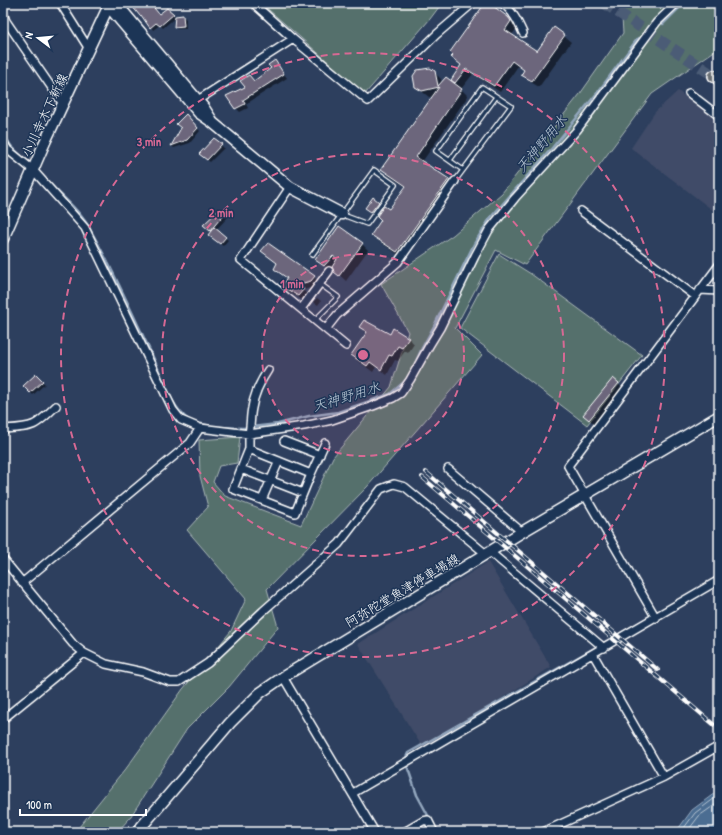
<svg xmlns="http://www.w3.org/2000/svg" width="722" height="835" font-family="'Patrick Hand','Klee One',sans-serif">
	<rect width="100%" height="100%" fill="#2d3f5e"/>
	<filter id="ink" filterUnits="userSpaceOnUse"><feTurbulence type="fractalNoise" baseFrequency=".025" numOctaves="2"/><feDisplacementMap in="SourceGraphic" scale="8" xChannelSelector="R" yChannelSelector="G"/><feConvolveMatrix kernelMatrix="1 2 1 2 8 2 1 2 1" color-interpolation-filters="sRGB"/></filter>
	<g filter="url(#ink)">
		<path fill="#404b67" d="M678,91L719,122V215L631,148L655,112Z
			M488,562L551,667L423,748L358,644Z"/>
		<path fill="#546f6c" stroke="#aab7b6" d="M261,3H442L430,19L365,94Z
			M621,3H719V45L713,52L652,94L525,265L496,250L455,328L482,355L367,487L267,589L278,627L229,687L187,729L129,819L117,832H75L128,766L183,689L231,631L246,599L187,530L208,507L200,476L199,440L240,437L237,463L219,466L213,482L225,496L301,525L333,457L391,387L408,332L381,284L453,235L502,193L580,94L623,33Z
			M499,254L531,274L642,355L587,425L460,328Z"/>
		<path fill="#4b6d92" stroke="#93a7be" d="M719,790V832H676L692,810Z"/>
		<path fill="#0007" d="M137,3H156L152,7L159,15L167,9L176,17L183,16L186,19V29H178L175,27L176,17L163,28L160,25L153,30Z
			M486,3L508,17L514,24L517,28L511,36L537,52L554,28L571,42L539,87L529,81L523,75L525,71L518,66L500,92L473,74L461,89L468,96L422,162L448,180L454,186L403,258L379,241L373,235L382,220L366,208L378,203L384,208L389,210L406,187L388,175L382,168L435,96L429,97L416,87L434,72L441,79L442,83L455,85L456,84L452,80L462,65Z
			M275,61L287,78L246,104L248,108L240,112L236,108L246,88L272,69Z
			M189,119L200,131L190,143L174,148L172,146Z
			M214,139L224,148L210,162L200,154Z
			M220,210L228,217L216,230L228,240L223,246L212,238V232L207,228Z
			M268,244L314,277L320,283L317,286L303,290L309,296L304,301L289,292L284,286L288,279L275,269L278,264L263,251Z
			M362,244L368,250L346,281L335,271L334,268L331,271L316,259Z
			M317,298L321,301L318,305L313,302Z
			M360,327L390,335L409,338L414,344L408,353L405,351L398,361L395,360L387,375L376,367L373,372L358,361L352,355L367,334Z
			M36,375L45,384L33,395L24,386Z
			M618,384L623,388L594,424L589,419Z"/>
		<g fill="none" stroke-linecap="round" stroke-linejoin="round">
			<path stroke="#b7c5d3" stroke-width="1" d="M681,832L695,813L719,795
				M687,832L699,816L719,802"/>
			<path stroke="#93a7be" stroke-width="2.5" d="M663,24L684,3
				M3,133L11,146L26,161
				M51,185C65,199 82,213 91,231C114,271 133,315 153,357C162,376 171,408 189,420
				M413,368L422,348L434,326L474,244L491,217L552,148L598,92L638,38
				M193,422L211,426
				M218,427L243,428L278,424L309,416L338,412L390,394L404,382L409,375
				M430,819L417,795L405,760L408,753L651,616"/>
		</g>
		<path fill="#6c667b" stroke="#fff" d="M135,3H150L159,14L167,8L174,14L160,26L156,23L150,28L141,15L140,16L132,6Z
			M485,3H489L508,17L511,21L505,30L537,51L554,27L565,35L532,81L521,75L524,70L512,61L494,86L466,69L455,83L451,80L461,65L451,57L453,55L450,52Z
			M183,15L184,26L174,27L175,16Z
			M275,60L284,74L243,100L245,104L235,109L226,96L245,87L240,81L249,75L254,81L271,68L268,65Z
			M430,68L435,71L438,86L446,77L462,89L416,157L449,179L397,252L371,235L381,220L377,216L384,206L389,209L406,186L381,169L439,87L422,91L415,87L413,76L417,70Z
			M186,114L198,128L187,140L171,146L181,128L176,124Z
			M214,138L222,144L207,160L199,154Z
			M373,197L379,202L371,212L365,208Z
			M220,209L225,213L210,231L203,225Z
			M339,226L363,243L339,276L334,272L332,267L337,259L333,256L324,266L315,260Z
			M214,227L226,237L220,244L208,235Z
			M268,243L315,276L311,281L296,285L304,289L298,296L282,286L287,278L274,269L277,263L261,251Z
			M364,320L390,334L393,328L409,338L402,348L398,346L392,356L389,355L381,370L370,362L367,366L351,355L367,332L359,327Z
			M36,374L43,381L30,393L23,386Z
			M613,378L619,383L589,420L583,415Z"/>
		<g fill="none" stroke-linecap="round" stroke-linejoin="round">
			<path stroke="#4c5c76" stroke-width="11" stroke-dasharray="11 5.5" stroke-linecap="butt" d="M604,3L714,76"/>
			<g stroke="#fff" stroke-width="6">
				<path id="lane" d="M450,160L496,97
					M455,181L511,106L482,87L436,151L463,170
					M312,255L374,170L395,185L367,224L343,215
					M315,320L338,297L320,284"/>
			</g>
			<g stroke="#fff" stroke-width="10">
				<path id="street" d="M60,3L89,49
					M253,3L293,39L368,101L437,34L473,3
					M502,3C513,11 518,22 523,33
					M3,13L6,21L23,46L63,104
					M689,93L719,116
					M198,100L293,39
					M3,142L8,150L33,170L85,228L173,410L181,420L200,428L190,443L22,583
					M290,187L241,260L301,309L329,271
					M581,211L695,296
					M700,290L719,291
					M301,309L346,346
					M326,329L337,315L398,262L455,181
					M200,428L249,434C251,424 250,417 252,408C254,394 260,382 268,370
					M3,429C33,427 34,428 56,406
					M284,441L320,455
					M249,449L311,474L295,513L233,489L249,449V434L304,426L332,420L373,406L393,398L401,393L410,380L429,346L440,328L475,256L489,230L515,198L577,130L657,22L677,3
					M241,469L303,493
					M448,469L522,532
					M311,474L325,443
					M262,500L279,461
					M490,552L604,648
					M3,559L73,644L84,653L106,664L143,672L170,682H179L208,663L263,611L339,544L381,489L394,484L405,487L486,554
					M656,618L568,466L719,265
					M283,677L375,832
					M3,719L84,653
					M664,777L719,746
					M353,793L719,580
					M404,832L423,821L428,820L434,832
					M543,832L664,777L593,654"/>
			</g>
			<g stroke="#fff" stroke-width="13">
				<path id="secondary" d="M116,3L204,108L211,119
					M109,7L199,113L212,122L290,187L342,214
					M3,239L45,142L110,3
					M137,832L230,723L260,693L283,677L522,532L719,416"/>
			</g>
			<g stroke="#fff" stroke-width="14">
				<path id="primary" d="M714,76L719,79"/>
			</g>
			<use href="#lane" stroke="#1d3557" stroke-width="3.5"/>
			<use href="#street" stroke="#1d3557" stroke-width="7"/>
			<use href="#secondary" stroke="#1d3557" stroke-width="10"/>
			<use href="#primary" stroke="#6b6f75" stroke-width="11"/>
			<g stroke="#fff" stroke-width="4">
				<path id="rail" d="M426,472L658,670
					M422,477L719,729"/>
			</g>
			<use href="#rail" stroke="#1d3557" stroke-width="2.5" stroke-dasharray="8" stroke-linecap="butt"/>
		</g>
	</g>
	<circle cx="363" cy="355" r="101" fill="#d76994" fill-opacity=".12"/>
	<g fill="none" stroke="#d76994" stroke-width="2" stroke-dasharray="7 5">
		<circle cx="363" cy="355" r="101"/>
		<circle cx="363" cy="355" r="201"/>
		<circle cx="363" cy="355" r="302"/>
	</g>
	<g text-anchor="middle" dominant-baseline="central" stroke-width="3" stroke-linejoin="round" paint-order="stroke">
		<g font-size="13" fill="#fff" stroke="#1d3557">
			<text transform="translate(44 115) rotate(-65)">小川寺木下新線</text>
			<text transform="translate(402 590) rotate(-31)">阿弥陀堂魚津停車場線</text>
		</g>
		<g font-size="14" font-style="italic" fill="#b7c5d3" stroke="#1d3557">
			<text transform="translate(541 143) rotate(-50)">天神野用水</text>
			<text transform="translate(346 396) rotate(-17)">天神野用水</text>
		</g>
	</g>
	<circle cx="363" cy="355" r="6" fill="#d76994" stroke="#1d3557" stroke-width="2"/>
	<g font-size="12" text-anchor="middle" font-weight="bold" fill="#d76994" stroke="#1d3557" stroke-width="3" stroke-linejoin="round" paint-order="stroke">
		<text x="149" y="146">3 min</text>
		<text x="221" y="217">2 min</text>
		<text x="292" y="288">1 min</text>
	</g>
	<rect width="722" height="835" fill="none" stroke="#1d3557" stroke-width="16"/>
	<rect x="8" y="8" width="706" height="819" fill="none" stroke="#fff" stroke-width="1.5" filter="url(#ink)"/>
	<g transform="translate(38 38) rotate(286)" stroke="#1d3557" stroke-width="3" paint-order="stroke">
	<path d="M0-3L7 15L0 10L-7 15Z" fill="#ffffff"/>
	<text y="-6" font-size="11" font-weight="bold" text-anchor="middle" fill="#ffffff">N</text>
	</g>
	<path d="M20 809v6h126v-6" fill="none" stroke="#ffffff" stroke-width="2"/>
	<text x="26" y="809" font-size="12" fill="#ffffff" stroke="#1d3557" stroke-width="3" paint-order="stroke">100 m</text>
</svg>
